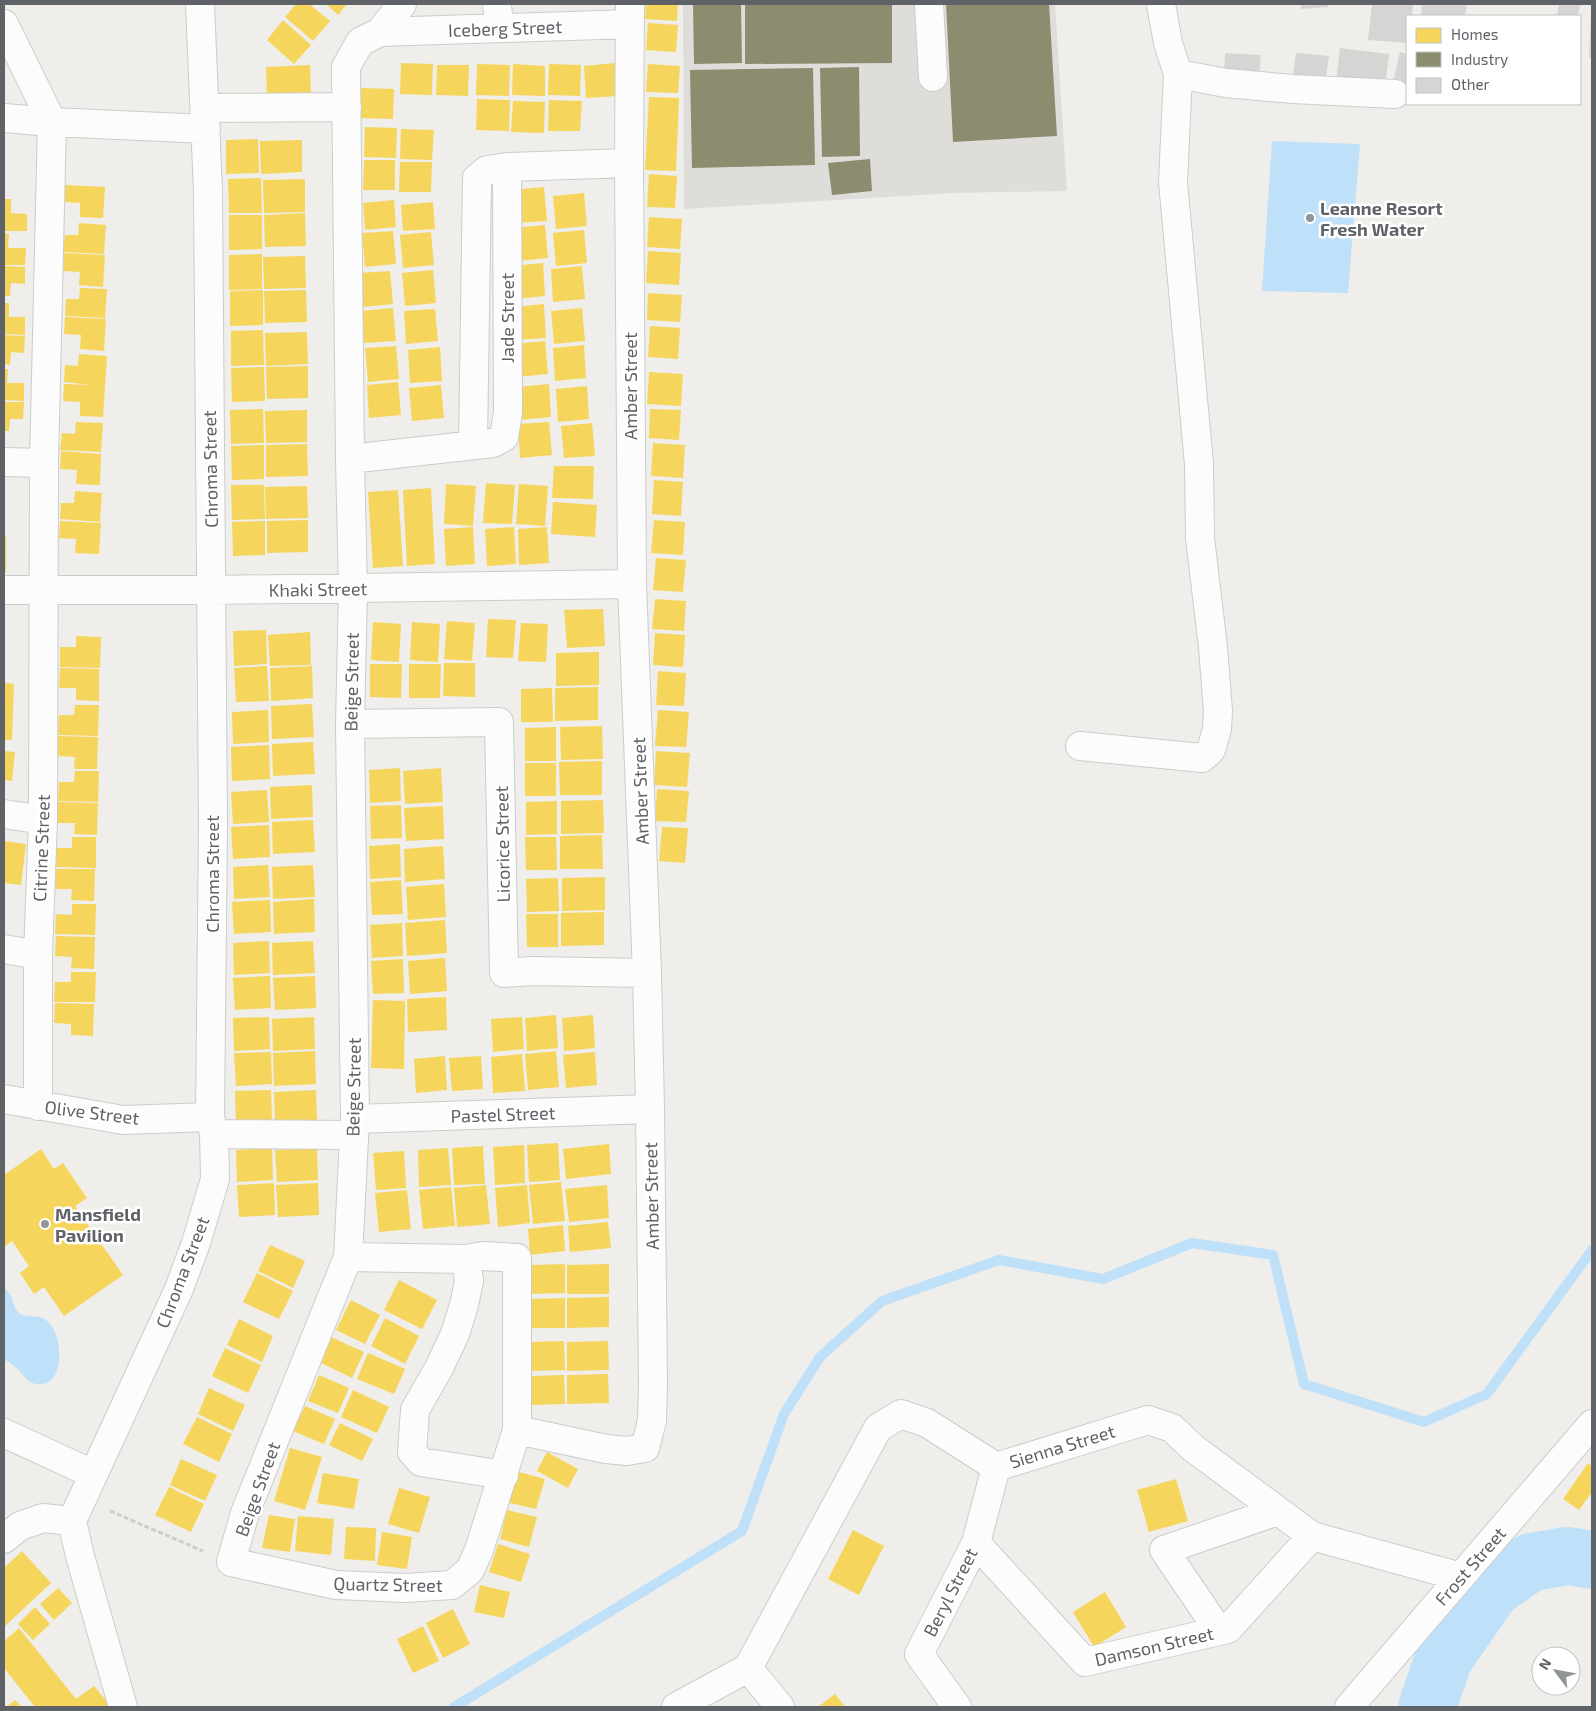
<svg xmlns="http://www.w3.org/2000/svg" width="1596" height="1711" font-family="'Exo 2',sans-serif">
	<rect width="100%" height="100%" fill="#efeeea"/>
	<path fill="#dfddda" d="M683,4H1055L1067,191L954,193L684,209Z"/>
	<path fill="#bfe0f9" d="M1272,141L1360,144L1348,293L1262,291Z
		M4,1287C14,1296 12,1306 19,1313C27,1320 40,1311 50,1324C63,1339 66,1388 36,1384C27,1383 24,1376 19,1370C14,1366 9,1362 4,1359Z"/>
	<path fill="#f6d55c" d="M296,4H309L330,21L313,41L285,17Z
		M326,4H347L338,15Z
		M646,4H678L677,21L645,19Z
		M283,20L311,45L294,64L267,40Z
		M648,23L678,25L676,52L646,50Z
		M401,63L433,64L432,95L400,94Z
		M615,63L617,96L586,98L584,66Z
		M477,64L510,65L509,96L476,95Z
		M513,64L545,66V96L512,95Z
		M549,64L581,65L580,96L548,95Z
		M648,64L680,66L678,93L646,92Z
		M310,65L311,98L267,100L266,67Z
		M437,65H469L468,96L436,95Z
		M361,88L394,89L393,119L360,118Z
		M649,97L679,98L676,171L645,170Z
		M477,99L510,100L509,131L476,130Z
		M549,100L582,101L580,131H548Z
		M513,101L545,102L544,133L511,132Z
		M365,127L397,128L396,158L364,157Z
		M401,129L434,130L432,160L400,159Z
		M258,139L259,173L226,174V140Z
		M302,140V172L261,174L260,141Z
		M364,160H395V190H363Z
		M400,162H432L431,192H399Z
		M649,174L677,176L675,208L647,207Z
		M261,178L262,213H229L228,179Z
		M305,179V212L264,213L263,180Z
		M65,185L105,187L103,218L80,217V203L63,202Z
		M544,187L547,221L515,223L513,190Z
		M584,193L587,226L556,229L553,196Z
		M4,199H11V213L27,214V231H4Z
		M394,200L396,227L365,230L363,203Z
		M433,202L435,229L403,231L401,205Z
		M305,213L306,246L265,247L264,215Z
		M229,215H262V249L229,250Z
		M649,217L682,219L680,249L647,247Z
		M79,223L106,225L104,254L63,252L65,235H78Z
		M545,225L548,258L517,261L514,228Z
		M584,230L587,263L556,266L553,233Z
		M393,231L396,264L365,267L362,233Z
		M431,232L434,265L403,268L400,235Z
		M4,233L9,234L8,248H26L25,265H4Z
		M648,251L681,253L679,285L646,283Z
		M64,253L105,255L103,287L79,285L80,272L63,271Z
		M262,254V289L229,290V255Z
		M305,256L306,288L264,289L263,257Z
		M543,263L545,296L514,299L512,266Z
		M4,266L25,267V284L11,283L10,296H4Z
		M582,266L585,299L553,302L551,269Z
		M433,270L436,303L405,306L402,273Z
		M390,271L393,304L362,307L359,273Z
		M80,288L107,289L105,318L65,316L66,299H79Z
		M263,290V325L230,326V291Z
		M306,290L307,322L265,323L264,291Z
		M648,293L682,295L680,322L647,320Z
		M4,303H9V317H25V335L4,334Z
		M544,304L546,338L515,340L513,307Z
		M393,308L396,341L364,343L361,311Z
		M582,308L585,341L554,344L551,311Z
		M435,309L438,341L406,344L404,311Z
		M65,317L106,319L104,351L80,349L81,335L64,334Z
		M650,326L680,328L678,359L648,357Z
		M263,330L264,365L231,366V331Z
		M307,332L308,364L266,366L265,333Z
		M4,335L25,336L24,353L11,352L10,365L4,364Z
		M545,341L548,374L517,377L514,344Z
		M584,345L586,378L555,381L553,348Z
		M396,346L399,379L368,382L365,348Z
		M440,347L442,381L410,383L408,350Z
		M79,354L107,356L103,417L80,416V402L63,401L64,384L91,385L64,382L65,365L78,366Z
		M308,366V398L267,399L266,367Z
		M264,367L265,401L232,402L231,368Z
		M4,369H8L7,383H24V401L4,400Z
		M649,372L683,374L681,406L647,404Z
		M398,382L401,415L369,418L367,385Z
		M549,384L551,417L520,420L517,387Z
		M441,385L444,418L412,421L409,388Z
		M587,386L589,419L558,422L556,389Z
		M4,402H24L23,419H10L9,431H4Z
		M263,409L264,443L231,444L230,410Z
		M650,409L681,410L679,440L649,438Z
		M307,410V442L266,443L265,411Z
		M76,422L103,423L101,452L60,450L62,433L75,434Z
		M549,422L552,455L520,458L518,424Z
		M592,423L595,456L564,458L561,426Z
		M653,443L685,445L683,478L651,476Z
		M307,444L308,476L266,477V445Z
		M264,445V479L232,480L231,446Z
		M61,451L101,454L100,485L76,484L77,470L60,469Z
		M554,466H594L593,499L552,498Z
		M654,480L683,482L681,516L652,514Z
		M486,483L515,485L512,524L483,523Z
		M446,484L476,486L473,526L444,524Z
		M519,484L548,486L545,526L516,524Z
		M231,485H264L265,519L232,520Z
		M307,486L308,518L266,519L265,487Z
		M431,488L435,564L407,566L403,490Z
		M398,490L403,566L373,568L368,492Z
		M75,491L102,493L100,522L60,519L61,503H74Z
		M553,502L597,505L595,537L551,534Z
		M308,520V552L267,553V521Z
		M654,520L685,522L683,555L651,553Z
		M60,521L101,523L99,554L75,553L76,539L59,538Z
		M265,521V555L233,556L232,522Z
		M473,527L475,564L446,566L444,529Z
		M514,527L516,564L487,566L485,529Z
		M547,527L549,563L519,565L518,529Z
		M4,535H6V572H4Z
		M656,558L686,560L683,592L653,590Z
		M655,599L686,601L684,631L652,629Z
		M603,609L605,646L567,648L564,610Z
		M488,619L516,620L513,658L486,657Z
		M447,621L475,623L472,661L444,659Z
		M373,622L401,624L399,662L371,660Z
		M412,622L440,624L438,662L410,660Z
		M521,623L548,624L546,662L518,661Z
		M266,630L267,664L234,666L233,631Z
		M310,632L311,665L270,666L268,635Z
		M655,633L685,635L683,667L653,665Z
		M76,636L101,637L100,668L60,667V647H76Z
		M599,652V685L556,686V653Z
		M444,663H475V697L443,696Z
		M370,664H402L401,698L370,697Z
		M409,664H441L440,698H409Z
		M267,666L269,701L236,702L234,668Z
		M312,666L313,698L271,701L270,668Z
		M60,668L99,669V701L76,700V688H59Z
		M658,671L686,673L684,706L656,705Z
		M4,683L14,684L12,740H4Z
		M598,687V720L555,721V688Z
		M552,688L553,722H521V689Z
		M312,704L314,737L272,739L271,706Z
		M75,705H99L98,736L58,735L59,715H74Z
		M268,710L269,742L233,744L232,712Z
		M658,710L689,712L686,747L655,746Z
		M602,726L603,759L561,760L560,727Z
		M556,727V761H525V728Z
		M58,736L98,737L97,769H74L75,757L57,756Z
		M313,742L315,774L273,776L272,744Z
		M269,745L270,779L232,781L231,747Z
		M4,751L15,752L12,781L4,780Z
		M656,751L690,753L687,787L654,785Z
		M602,761V795H560L559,762Z
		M525,763H556V796H525Z
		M400,768L401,801L370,803L369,770Z
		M441,768L443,802L405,804L403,771Z
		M75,771H99L98,802L58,801L59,782H74Z
		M312,785L313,817L271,819L270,787Z
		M657,789L689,791L686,822L655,821Z
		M267,790L269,822L233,824L231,792Z
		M603,800L604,833L561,834V801Z
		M557,801V834L526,835V802Z
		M58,802L98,803L97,835L74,834L75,823H57Z
		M401,805L402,838L371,839L370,806Z
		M443,806L444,839L406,841L404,808Z
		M313,820L315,852L273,854L272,822Z
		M269,825L270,857L233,859L231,827Z
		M662,827L688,828L685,863L659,861Z
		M602,835L603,869H560V836Z
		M72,837H96V868L55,867L56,848H72Z
		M525,837H556L557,870H526Z
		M4,841L26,844L21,885L4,883Z
		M400,844L401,877L370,879L369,846Z
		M443,846L445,879L405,882L404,849Z
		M268,865L270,897L234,899L233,867Z
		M313,865L315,897L273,899L272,867Z
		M56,869H95L94,901L71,900L72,889H55Z
		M605,877V910L562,911V878Z
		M558,878L559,911L527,912L526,879Z
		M401,880L403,914L372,915L370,882Z
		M444,884L446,917L408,920L406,887Z
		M314,899L315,932L274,934L273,902Z
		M270,900L271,932L234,934L232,902Z
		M72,904H96L95,935L55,934L56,914L72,915Z
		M604,912V945L561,946V913Z
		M526,914H558V947H527Z
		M445,920L447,953L407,956L405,923Z
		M402,923L403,956L372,958L370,925Z
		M56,936L95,937L94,969L71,968L72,957L55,956Z
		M269,941L270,973L234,975L233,943Z
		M313,941L315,973L273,975L272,943Z
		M445,958L447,991L410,994L408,961Z
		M403,959L404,993L373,994L371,961Z
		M71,972H96L95,1002H54L55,982H71Z
		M270,976L271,1008L235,1010L233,978Z
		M315,976L316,1008L275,1010L273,978Z
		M446,997L447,1030L408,1032L407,999Z
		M373,1000L405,1001L404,1069L371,1068Z
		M55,1003L94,1004L93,1036L71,1035V1024L54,1023Z
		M556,1015L558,1048L527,1051L525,1018Z
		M593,1015L595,1048L564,1051L562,1018Z
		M269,1017L270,1049L234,1051L233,1018Z
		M314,1017L315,1049L273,1051L272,1019Z
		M522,1017L524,1049L493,1052L491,1019Z
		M315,1051L316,1084L274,1086L273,1053Z
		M556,1051L559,1087L528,1090L525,1054Z
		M271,1052L272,1084L236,1086L234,1053Z
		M595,1052L597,1085L566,1088L563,1055Z
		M522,1054L525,1091L493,1093L491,1057Z
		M445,1056L447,1090L416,1093L414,1059Z
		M481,1056L483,1089L452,1091L449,1058Z
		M271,1090L272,1122L236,1124L235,1091Z
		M316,1090L317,1122L275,1124L274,1092Z
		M558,1143L560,1180L529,1182L527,1145Z
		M609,1144L611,1174L566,1179L563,1149Z
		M524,1145L525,1183L495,1185L493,1147Z
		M483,1146L485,1184L454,1185L452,1148Z
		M272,1148L273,1180L237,1182L236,1150Z
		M317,1148L318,1180L277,1182L275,1150Z
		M448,1148L451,1185L419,1187L418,1150Z
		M41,1149L54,1169L63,1163L87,1198L75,1206L123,1275L64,1316L44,1287L34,1294L20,1273L29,1266L12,1241L4,1247V1175Z
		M404,1151L406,1188L376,1190L373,1153Z
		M561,1182L565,1221L533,1224L529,1185Z
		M274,1183L275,1215L239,1217L237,1185Z
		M318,1183L319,1215L278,1217L276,1185Z
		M486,1185L490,1224L457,1227L454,1188Z
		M527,1185L530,1223L498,1227L495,1188Z
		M607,1185L609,1218L569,1222L565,1189Z
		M451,1187L455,1226L423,1229L419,1190Z
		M407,1190L411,1229L379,1232L375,1193Z
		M608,1222L611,1248L570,1252L568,1226Z
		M563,1225L565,1251L530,1255L528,1229Z
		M270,1245L305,1261L293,1288L258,1271Z
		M565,1264V1293L530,1294V1265Z
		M609,1264V1294H567V1265Z
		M257,1273L293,1291L279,1319L243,1302Z
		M399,1280L437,1300L422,1329L384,1310Z
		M609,1297V1327L567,1328V1298Z
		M565,1298V1328H531L530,1299Z
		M351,1300L380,1315L365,1344L336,1330Z
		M385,1318L419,1336L405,1364L371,1346Z
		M239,1319L273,1336L262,1362L227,1345Z
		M331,1337L364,1352L352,1378L319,1362Z
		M564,1341L565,1370L530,1371V1342Z
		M608,1341L609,1370L567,1371V1342Z
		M225,1348L261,1365L248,1393L212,1376Z
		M368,1353L405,1369L394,1394L357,1379Z
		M608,1374L609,1403L567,1404V1375Z
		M319,1375L349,1388L338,1413L308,1401Z
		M564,1375L565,1404L531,1405L530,1376Z
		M209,1388L245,1405L233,1431L198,1414Z
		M353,1390L389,1407L377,1433L341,1417Z
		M305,1406L335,1419L324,1444L293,1431Z
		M197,1417L232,1434L219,1462L183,1444Z
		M340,1423L373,1439L362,1461L329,1445Z
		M290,1448L322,1457L305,1510L274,1501Z
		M547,1452L578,1469L568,1488L537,1471Z
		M181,1459L217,1475L205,1501L170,1485Z
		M1588,1463L1592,1466V1492L1579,1510L1563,1499Z
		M515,1471L545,1479L536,1509L506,1502Z
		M323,1473L359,1479L354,1509L317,1503Z
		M1176,1479L1188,1521L1149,1532L1137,1490Z
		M169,1487L204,1504L191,1532L155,1515Z
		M399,1488L430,1497L419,1533L388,1524Z
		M507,1510L537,1517L529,1547L500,1539Z
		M269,1515L295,1519L290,1552L262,1548Z
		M298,1516L334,1519L331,1555L295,1551Z
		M346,1527L376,1528L375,1561L344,1559Z
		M853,1530L884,1546L859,1595L828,1579Z
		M382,1532L412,1537L407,1569L377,1565Z
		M498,1544L530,1554L521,1582L489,1572Z
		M22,1551L51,1583L4,1627V1568Z
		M480,1585L510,1592L504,1618L474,1612Z
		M58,1588L72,1603L54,1620L40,1604Z
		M1105,1592L1126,1627L1094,1647L1073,1612Z
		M35,1607L50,1624L33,1640L18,1624Z
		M453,1609L470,1644L443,1658L426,1623Z
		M423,1626L439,1661L413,1673L397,1639Z
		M19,1628L76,1699L94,1686L110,1705L107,1707H35L4,1668V1641Z
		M835,1694L845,1707H818Z
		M15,1700L22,1707H6Z"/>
	<path fill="#8c8c6e" d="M693,4H741L742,63L694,64Z
		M745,4H892V63L745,64Z
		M946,4H1049L1057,136L953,142Z
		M859,67L860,156L822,157L820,68Z
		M813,68L815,165L692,168L690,70Z
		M870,159L872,191L832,195L828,163Z"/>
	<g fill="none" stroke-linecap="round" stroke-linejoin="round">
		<path stroke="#bfe0f9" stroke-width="10" d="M454,1707L742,1531L784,1414L820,1357L882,1301L999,1260L1103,1279L1192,1243L1273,1255L1304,1384L1424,1422L1487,1394L1592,1250"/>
		<path stroke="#bfe0f9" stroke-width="58" d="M1427,1707L1444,1658L1492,1589L1531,1562L1568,1556L1592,1560"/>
	</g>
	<path fill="#d6d5d3" d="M1301,4H1328V7L1301,9Z
		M1372,4H1413L1412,16H1407V43L1368,40Z
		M1422,4H1467L1465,16H1421Z
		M1559,4H1580L1578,16H1557Z
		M1591,13H1592V58H1589Z
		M1340,48L1389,54L1385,86L1336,81Z
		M1400,52L1407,54V85L1393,82Z
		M1225,53L1261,55L1259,74L1224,72Z
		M1296,53L1329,56L1325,85L1292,82Z"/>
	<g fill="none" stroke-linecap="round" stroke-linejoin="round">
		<g stroke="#cbcccc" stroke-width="30">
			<path id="minor" d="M497,4L499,28
				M929,4L933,77
				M1161,4L1168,43L1178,74L1226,83L1293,89L1395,94
				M4,24L52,122L44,463L43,820L38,955V1106
				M380,32L630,24
				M205,108L347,107
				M4,118L52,122L206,129
				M473,445L477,178L487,170L507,167L629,163
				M350,459L493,443L504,437L508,412L507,167
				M4,462L44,463
				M4,590H211L632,584
				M350,724L499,722L504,973L531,971L647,973
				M1080,746L1202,758L1211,750L1217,729L1218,711L1213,647L1200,538L1199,464L1173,182L1178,74
				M4,814L43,820
				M4,949L38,955
				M4,1099L123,1120L210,1117
				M355,1119L650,1109
				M214,1134L353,1135
				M348,1257L466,1259L483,1256L517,1258V1430L479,1550L470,1570L452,1585L406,1588L336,1585L231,1562L245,1513L348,1257L355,1119L350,724L353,589L350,459L346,67L360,42L380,32L402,4
				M466,1259L469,1281L464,1305L455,1334L439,1368L415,1410L412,1452L421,1462L504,1475
				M517,1430L606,1449L627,1451L645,1448L652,1421L653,1384L650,1109L647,973L632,584L629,163L630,4
				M4,1433L93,1474
				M4,1539L20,1526L43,1518L72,1521
				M976,1543L1085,1662L1228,1629L1312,1536
				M1219,1631L1164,1550L1278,1511
				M748,1668L780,1707
				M123,1707L80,1556L72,1521L179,1289L196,1243L215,1179L214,1134L210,1117L213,824L208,192L200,4
				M676,1707L748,1668L878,1428L901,1414L927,1423L996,1467L1148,1420L1172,1428L1193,1448L1312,1536L1461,1577
				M957,1707L919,1654L976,1543L996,1467
				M1349,1707L1592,1424"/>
		</g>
		<path stroke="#cacfcc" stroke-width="3" stroke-dasharray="5 2.5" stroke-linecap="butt" d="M110,1511L203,1551"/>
		<use href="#minor" stroke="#fdfcfc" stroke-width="28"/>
	</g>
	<g fill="#919496" stroke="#fff" stroke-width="2">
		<circle cx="1310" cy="218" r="5"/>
		<circle cx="45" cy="1224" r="5"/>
	</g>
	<g text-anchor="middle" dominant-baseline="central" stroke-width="5" stroke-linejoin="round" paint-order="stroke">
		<g font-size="18" fill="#5f6368" stroke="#fff">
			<text transform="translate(505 28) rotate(-2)">Iceberg Street</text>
			<text transform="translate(507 318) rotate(-90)">Jade Street</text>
			<text transform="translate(630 386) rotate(-90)">Amber Street</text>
			<text transform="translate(210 469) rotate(-91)">Chroma Street</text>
			<text transform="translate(318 589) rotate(-1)">Khaki Street</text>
			<text transform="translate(351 682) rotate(-89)">Beige Street</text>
			<text transform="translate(640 791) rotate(-92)">Amber Street</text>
			<text transform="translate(502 844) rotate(-91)">Licorice Street</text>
			<text transform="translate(41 848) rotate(-88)">Citrine Street</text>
			<text transform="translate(212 874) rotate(-90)">Chroma Street</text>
			<text transform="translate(353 1087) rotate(-89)">Beige Street</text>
			<text transform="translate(92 1112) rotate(7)">Olive Street</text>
			<text transform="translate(503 1114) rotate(-2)">Pastel Street</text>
			<text transform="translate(651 1196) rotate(-91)">Amber Street</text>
			<text transform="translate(182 1272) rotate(-69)">Chroma Street</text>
			<text transform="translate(1062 1446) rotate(-17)">Sienna Street</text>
			<text transform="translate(257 1489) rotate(-70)">Beige Street</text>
			<text transform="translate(1470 1566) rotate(-49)">Frost Street</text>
			<text transform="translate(388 1584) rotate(1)">Quartz Street</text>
			<text transform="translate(950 1592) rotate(-63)">Beryl Street</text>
			<text transform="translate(1154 1646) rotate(-13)">Damson Street</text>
		</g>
		<g font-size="18" font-weight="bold" fill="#5f6368" stroke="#fff" text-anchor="start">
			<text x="1320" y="208">Leanne Resort<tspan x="1320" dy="21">Fresh Water</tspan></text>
			<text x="55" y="1214">Mansfield<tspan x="55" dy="21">Pavilion</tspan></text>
		</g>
	</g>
	<rect width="1596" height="1711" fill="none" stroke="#5f6368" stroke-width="10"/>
	<rect x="1406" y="15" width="175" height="90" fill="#ffffff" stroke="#bfc1c3"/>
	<rect x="1416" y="28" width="25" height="15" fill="#f6d55c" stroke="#bfc1c3"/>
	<text x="1451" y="40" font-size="15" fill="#5f6368">Homes</text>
	<rect x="1416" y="52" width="25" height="15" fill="#8c8c6e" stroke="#bfc1c3"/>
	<text x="1451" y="65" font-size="15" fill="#5f6368">Industry</text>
	<rect x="1416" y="78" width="25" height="15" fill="#d6d5d3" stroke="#bfc1c3"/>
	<text x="1451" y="90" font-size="15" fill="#5f6368">Other</text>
	<g transform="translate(1556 1671) rotate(302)"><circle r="24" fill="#ffffff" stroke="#bfc1c3"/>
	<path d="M0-4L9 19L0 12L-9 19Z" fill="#919496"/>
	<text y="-8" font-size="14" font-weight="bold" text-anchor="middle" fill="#5f6368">N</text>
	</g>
</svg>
